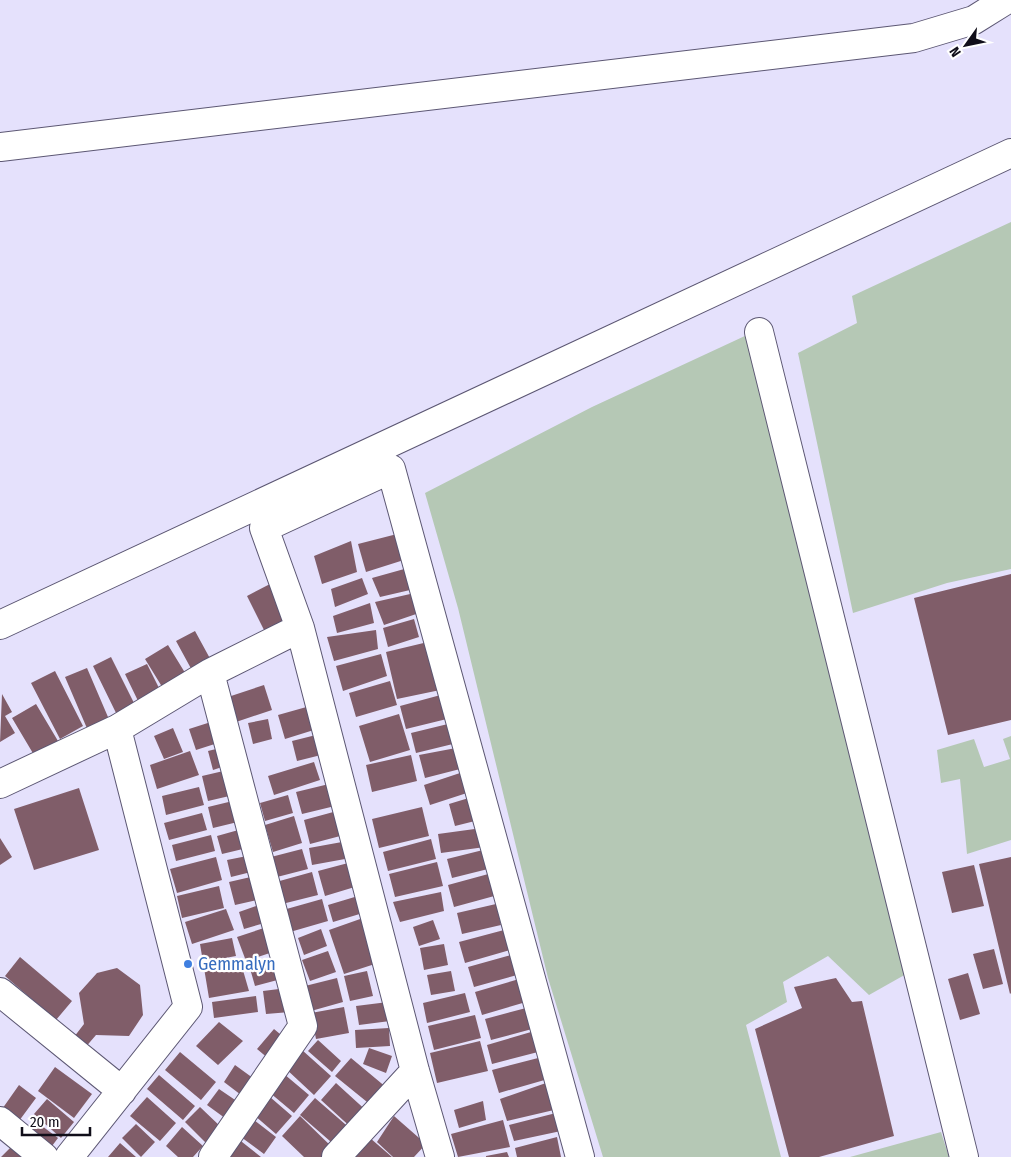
<svg xmlns="http://www.w3.org/2000/svg" width="1011" height="1157" font-family="'Fira Sans Condensed',sans-serif">
	<rect width="100%" height="100%" fill="#e5e1fc"/>
	<path fill="#b5c8b5" d="M1011,222V569L947,583L853,613L798,353L857,323L852,296Z
		M747,335L908,973L869,995L828,956L783,982L787,1002L746,1025L781,1157H603L548,978L458,608L425,493L592,407Z
		M1011,736V840L967,854L960,779L941,783L937,750L974,739L984,767L1010,759L1003,739Z
		M941,1132L949,1157H850Z"/>
	<path fill="#805d69" d="M401,533L407,559L366,572L358,544Z
		M351,541L357,572L322,584L314,556Z
		M415,566L423,587L380,597L372,578Z
		M1011,574V720L948,735L914,598Z
		M362,578L368,594L335,607L331,589Z
		M270,584L286,624L266,634L247,596Z
		M419,592L425,611L384,625L375,602Z
		M370,603L374,623L337,633L333,616Z
		M414,619L419,637L388,647L383,628Z
		M376,630L378,649L334,661L327,637Z
		M195,631L213,664L194,674L176,641Z
		M432,641L445,689L397,699L386,652Z
		M168,645L187,676L164,690L145,659Z
		M381,654L387,676L343,691L336,666Z
		M111,657L136,707L118,717L93,666Z
		M147,664L162,694L140,705L125,674Z
		M87,668L111,724L89,733L65,677Z
		M55,671L83,726L60,739L31,683Z
		M390,681L397,705L356,717L349,693Z
		M264,685L272,710L236,722L228,697Z
		M448,693L455,717L406,729L400,706Z
		M2,694L12,712L5,716L15,733L0,742Z
		M36,704L58,741L34,755L12,718Z
		M310,706L317,729L285,739L278,715Z
		M399,714L410,750L370,762L359,726Z
		M268,719L272,739L253,744L248,723Z
		M214,721L221,742L196,750L189,729Z
		M452,723L457,743L416,753L411,733Z
		M173,728L183,752L164,759L154,736Z
		M320,734L325,754L297,761L292,741Z
		M224,747L228,765L213,770L208,751Z
		M456,748L464,768L425,778L419,755Z
		M190,751L199,775L157,789L150,765Z
		M411,755L417,781L372,792L366,765Z
		M314,762L320,780L274,795L268,776Z
		M232,769L238,794L208,801L202,776Z
		M463,772L470,792L430,805L424,785Z
		M329,784L335,806L302,814L296,792Z
		M199,787L204,805L166,815L162,796Z
		M79,788L99,850L34,870L14,809Z
		M288,795L293,813L265,821L260,803Z
		M472,797L479,820L455,826L449,804Z
		M241,799L246,820L213,828L208,807Z
		M422,807L429,836L379,848L372,819Z
		M337,811L344,835L310,844L304,820Z
		M202,813L207,830L169,840L164,823Z
		M294,816L302,843L273,852L265,825Z
		M482,828L485,847L441,853L438,834Z
		M242,829L247,848L222,854L217,836Z
		M211,835L215,851L176,861L172,845Z
		M0,838L12,857L0,865Z
		M431,839L436,859L388,871L383,852Z
		M342,842L345,859L312,865L309,848Z
		M302,849L308,869L277,877L271,857Z
		M483,850L488,869L452,878L447,859Z
		M252,855L255,871L231,877L227,860Z
		M216,857L222,880L177,893L170,869Z
		M1011,857V993L1010,994L979,864Z
		M352,862L358,886L325,896L318,871Z
		M437,862L443,886L395,897L389,874Z
		M974,865L984,906L952,913L942,872Z
		M312,872L318,895L282,904L276,882Z
		M492,873L498,895L454,907L448,885Z
		M255,876L261,899L235,905L229,882Z
		M219,886L224,908L182,918L177,896Z
		M441,892L444,911L400,922L393,902Z
		M358,896L363,913L333,922L328,905Z
		M322,899L328,921L290,932L283,910Z
		M262,904L268,922L244,929L239,912Z
		M496,904L501,925L462,934L457,913Z
		M226,909L234,930L192,944L185,922Z
		M363,918L378,963L344,974L329,930Z
		M433,920L440,939L419,946L413,927Z
		M270,926L279,950L246,961L237,937Z
		M321,929L327,946L304,955L298,938Z
		M504,930L510,950L465,963L459,942Z
		M232,938L236,956L203,962L200,944Z
		M444,944L448,965L424,970L420,948Z
		M994,949L1003,984L983,989L973,954Z
		M328,951L336,972L310,981L302,960Z
		M511,955L517,975L474,987L468,967Z
		M20,957L72,1001L56,1020L5,976Z
		M279,957L285,978L255,986L249,965Z
		M240,960L249,991L209,998L204,968Z
		M117,968L140,985L143,1015L129,1036L96,1035L84,1049L74,1037L84,1024L79,993L97,973Z
		M367,971L373,996L350,1001L344,976Z
		M451,971L455,991L431,995L427,975Z
		M968,973L980,1014L960,1020L948,979Z
		M337,978L343,1002L311,1011L305,986Z
		M836,978L852,1002L862,1001L894,1136L819,1157H789L755,1029L802,1008L794,987Z
		M519,979L526,1002L482,1015L475,992Z
		M287,988L290,1012L266,1014L263,991Z
		M465,993L470,1012L427,1023L423,1003Z
		M256,996L258,1012L214,1018L212,1002Z
		M388,1002L390,1021L359,1025L356,1006Z
		M344,1007L349,1033L316,1039L311,1013Z
		M526,1008L532,1029L491,1040L485,1019Z
		M475,1015L481,1038L434,1050L428,1026Z
		M219,1022L243,1041L218,1065L196,1046Z
		M389,1028L390,1046L356,1048L355,1030Z
		M274,1029L286,1039L269,1059L257,1049Z
		M531,1032L538,1052L492,1064L487,1045Z
		M318,1040L341,1061L332,1072L308,1051Z
		M480,1041L488,1071L437,1083L430,1053Z
		M369,1048L392,1056L386,1073L363,1064Z
		M302,1050L331,1076L314,1095L285,1068Z
		M180,1052L216,1082L201,1100L165,1070Z
		M542,1057L548,1079L499,1093L492,1070Z
		M351,1058L387,1088L372,1106L335,1076Z
		M235,1065L257,1081L245,1098L224,1082Z
		M55,1067L92,1094L74,1118L38,1091Z
		M284,1074L309,1095L294,1113L269,1092Z
		M159,1075L195,1106L183,1120L147,1089Z
		M336,1083L370,1114L355,1131L321,1100Z
		M546,1083L554,1110L507,1121L500,1099Z
		M19,1085L36,1098L16,1125L0,1112Z
		M219,1089L241,1104L229,1121L207,1105Z
		M147,1097L176,1123L160,1141L130,1116Z
		M270,1097L292,1116L276,1134L254,1115Z
		M315,1098L353,1131L338,1148L300,1115Z
		M47,1099L74,1122L61,1138L34,1114Z
		M483,1101L486,1120L459,1128L454,1110Z
		M200,1107L222,1128L207,1144L185,1122Z
		M556,1113L561,1131L514,1141L509,1125Z
		M300,1116L335,1150L329,1157H304L282,1136Z
		M394,1116L426,1144L414,1157H393L377,1142Z
		M34,1120L58,1138L46,1154L22,1137Z
		M254,1120L276,1137L264,1154L241,1137Z
		M503,1120L510,1147L458,1157L451,1134Z
		M136,1124L155,1142L141,1157L122,1138Z
		M182,1127L203,1146L193,1157H178L166,1146Z
		M557,1137L561,1157H517L515,1148Z
		M237,1138L261,1157H221Z
		M370,1138L392,1157H355Z
		M120,1143L136,1157H108Z
		M12,1146L25,1157H1Z
		M507,1152L509,1157H486V1156Z"/>
	<g fill="none" stroke-linecap="round" stroke-linejoin="round">
		<g stroke="#5c5773" stroke-width="30">
			<path id="minor" d="M0,147L914,38L974,20L1006,0
				M759,332L964,1157
				M0,625L1011,153
				M210,673L303,1026L213,1157
				M0,784L117,729L210,673L300,628
				M0,992L122,1091
				M0,1121L44,1157
				M69,1157L188,1007L117,729
				M336,1157L415,1071
				M440,1157L415,1071L300,628L264,528L391,469L580,1157"/>
		</g>
		<use href="#minor" stroke="#fff" stroke-width="28"/>
	</g>
	<circle fill="#3f7fe0" stroke="#fff" stroke-width="2" cx="188" cy="964" r="5"/>
	<g text-anchor="middle" dominant-baseline="central" stroke-width="4.5" stroke-linejoin="round" paint-order="stroke">
		<g font-size="18" fill="#366cbe" stroke="#fff" text-anchor="start">
			<text x="198" y="964">Gemmalyn</text>
		</g>
	</g>
	<g transform="translate(966 45) rotate(237)" stroke="#ffffff" stroke-width="4" paint-order="stroke">
	<path d="M0-4L9 19L0 12L-9 19Z" fill="#100e19"/>
	<text y="-8" font-size="14" font-weight="bold" text-anchor="middle" fill="#100e19">N</text>
	</g>
	<path d="M22 1127v8h68v-8" fill="none" stroke="#100e19" stroke-width="2.5"/>
	<text x="30" y="1127" font-size="15" fill="#100e19" stroke="#ffffff" stroke-width="4" paint-order="stroke">20 m</text>
</svg>
